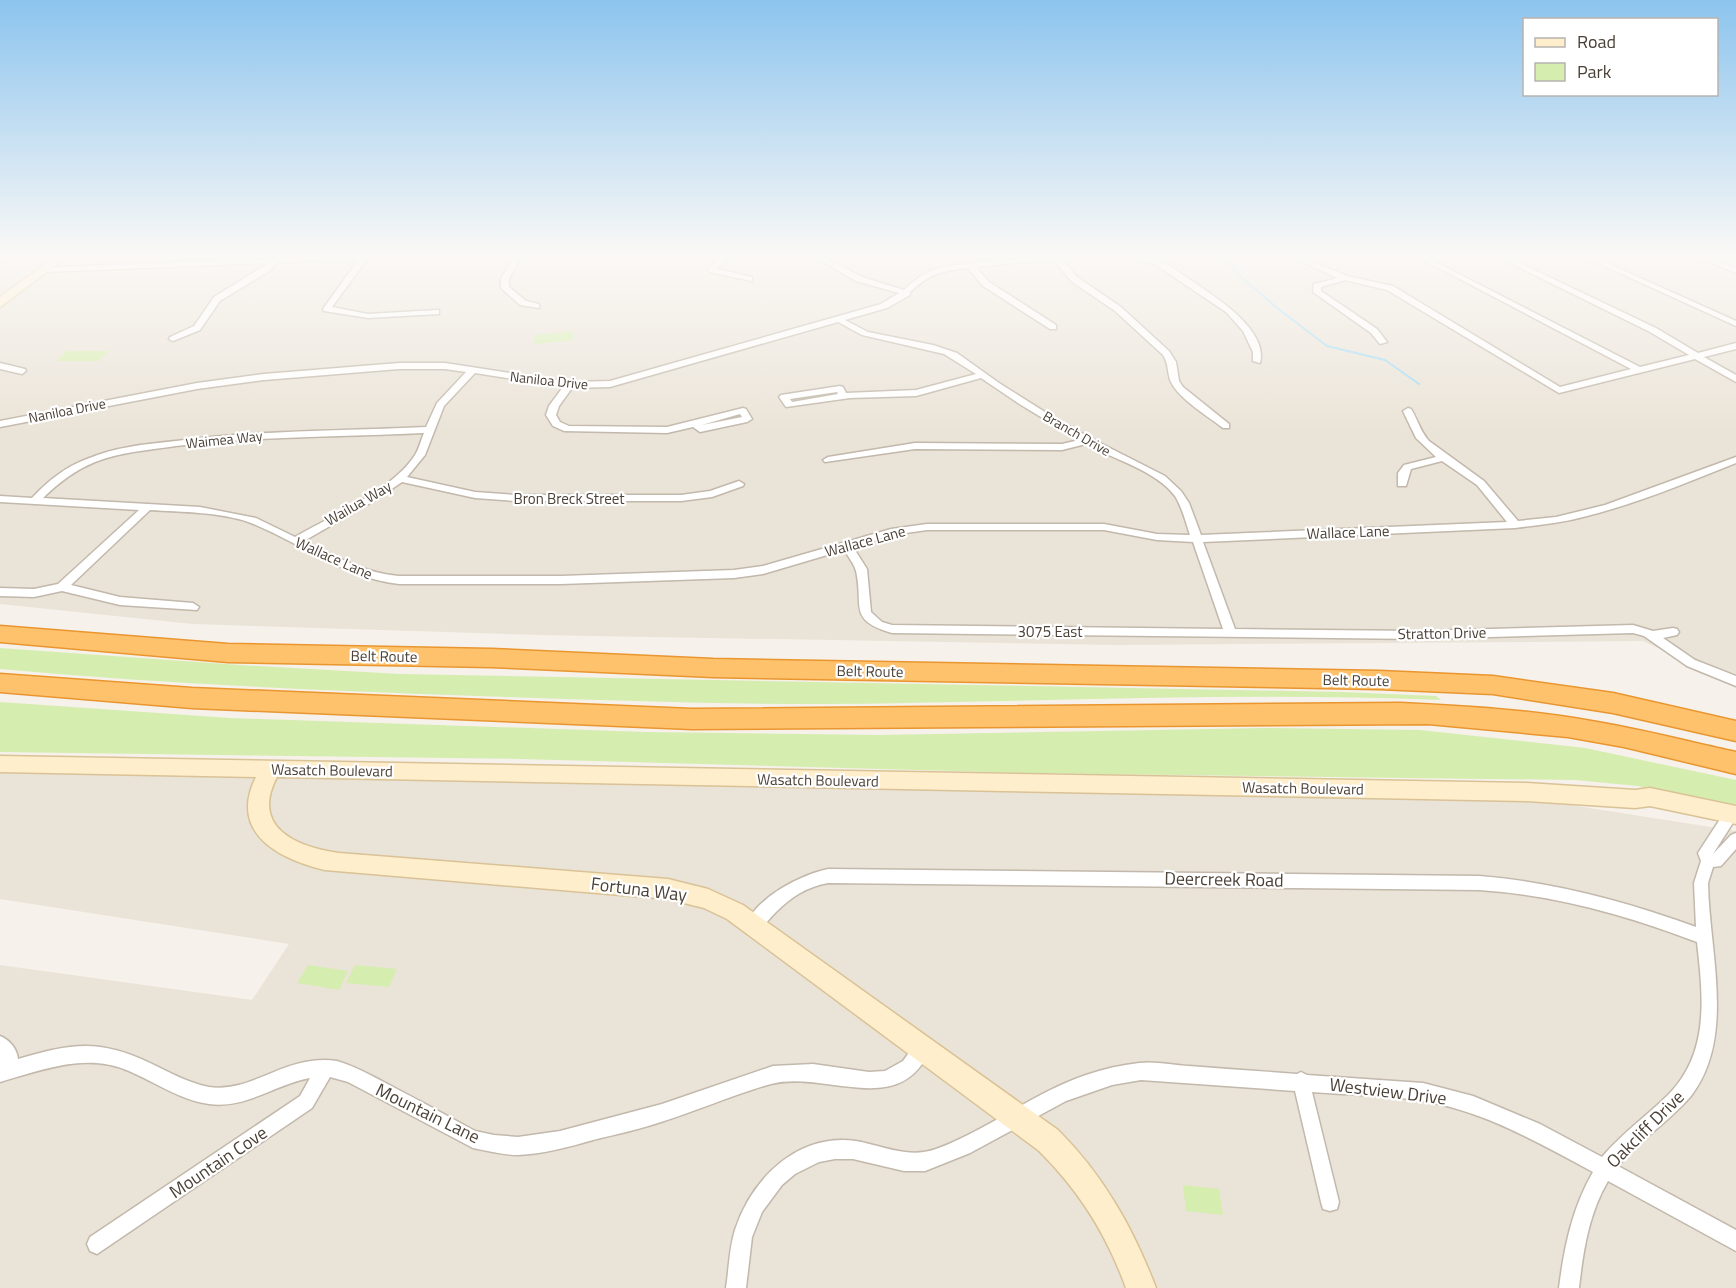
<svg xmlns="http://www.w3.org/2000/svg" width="1736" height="1288" font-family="'Titillium Web',sans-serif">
	<rect width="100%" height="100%" fill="#f6f1ea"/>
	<path fill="#eae3d7" d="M0,254H1736V682L1711,673L1643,641L1117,645L540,635L193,624L0,604Z
		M0,769L1539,802L1570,805L1736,831V1288H0V965L252,1000L289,944L0,899Z"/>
	<path fill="#d6edb0" d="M573,331V340L534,344L535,335Z
		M67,351H109L98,361H56Z
		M0,648L240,665L400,674L1342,692L1436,696L1441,700C1233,691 1025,703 818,704C704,704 591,700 477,696C318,690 159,684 0,669Z
		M0,702L230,718L646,732L878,735L1265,728L1420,730L1585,748L1736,780V808L1638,786L1575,780L1023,773L521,759L0,752Z
		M308,965L348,971L339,990L297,983Z
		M355,965L397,969L389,987L346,983Z
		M1183,1185L1219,1189L1223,1215L1186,1211Z"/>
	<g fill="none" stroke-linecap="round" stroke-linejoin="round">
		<path stroke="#a2dbf6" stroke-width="2" d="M1220,254L1238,274L1277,308L1327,346L1385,360L1419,384"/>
		<g stroke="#c2b8ab" stroke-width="3">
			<path id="street" d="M18,254H39L35,256L0,260V256Z
				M365,254H429L425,256L367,259L332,307L368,314L436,310H439V314L368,318L324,311L323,309L359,259L277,262L271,270L220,301L200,330L173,341L169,339L170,337L194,326L214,297L269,263L44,272L40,270L44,268Z
				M515,254H522L509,279V287L526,301L539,304V308L520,305L501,288V279Z
				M717,254H724L725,262L717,269L752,277V281L709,272V268L717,261Z
				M810,254H818L862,277L904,290C925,270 937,267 965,264L969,262L972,263L1055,254H1081L1078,256L1061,258L1077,277L1121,307L1169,351L1176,362L1179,381L1183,387L1229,424V428H1223C1209,417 1178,398 1171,382C1167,373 1169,364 1163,355L1115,311L1071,281L1053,259L976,267L989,282L1056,325V329H1050L983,286L968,268C941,271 931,273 910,292V295L887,308L845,320L868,332L933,345L957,353L999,383L1056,419L1100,443L1165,476L1181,491L1189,503L1201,535L1507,522L1477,485L1442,461L1411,469L1406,486H1398V473L1404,465L1436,457L1416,438L1403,411L1408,408L1411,409C1418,420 1420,431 1429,441L1484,481L1518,521L1556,517L1605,505L1736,457V463C1686,483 1636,504 1583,517C1561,523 1538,525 1515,528L1203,542L1235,629L1420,631L1633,625L1653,631L1673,628L1677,629L1679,632L1677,635L1663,638L1695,660L1736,676V686L1687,666L1644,636L1633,633L1420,639L892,633C847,620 864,606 856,571C854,564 848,556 844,550L763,574L734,578L561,584H399C344,578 301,543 251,523C222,512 181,512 150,510L71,585L120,597L193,603L199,607L197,610L120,605L62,591L34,597L0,596V588L34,589L58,584L139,510L0,502V496L32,498C48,481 65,467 87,459C115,447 146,444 176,441C259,430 343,431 426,427L437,403L466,372L445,369H399L264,380L197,389L0,427V421L197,383L264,374L399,363H445L569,382L610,381L881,304L899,293L856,281ZM838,322L862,335L944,354L976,374L916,390L846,393L843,387L840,386L781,395L779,397L786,407L850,398L916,396L981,378L1021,405L1079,440L1062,444L915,443L828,457L823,460L825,462L915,449L1062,450L1086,444C1113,459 1157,471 1175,496C1182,507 1186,523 1190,535L1157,534L1104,524H927L891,529L763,566L734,570L561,576H399C364,573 335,556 304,541L377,499L402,482L475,498L516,501H681L712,497L743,486L744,484L739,481L710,491L681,495H516L475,492L407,477L425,455L444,406L475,373L563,387L549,406L546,415L553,426L564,431L667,433L693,427L700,432L747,422L752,419L746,409L743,408L667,427L569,426L560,422L556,415L559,406L572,388L610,387ZM837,392L838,394L792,402L790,399ZM740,414L742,417L702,425ZM424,433C421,440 419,449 415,455C393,490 331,516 295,537L256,518L200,507L43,498C58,483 75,470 95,462C121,452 149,450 176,446C259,436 341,437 424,433ZM927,530H1104L1157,540L1193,542L1223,629L892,625L882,622L871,612L867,569L853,547L892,535Z
				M1119,254C1132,254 1147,256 1160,261C1171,265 1182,275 1192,281C1214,296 1269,330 1260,363L1253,361V352L1243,331L1226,312L1156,265Z
				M1285,254H1294L1347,276L1393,286L1560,387L1631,369L1412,254H1420L1640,367L1689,355L1650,332L1492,254H1501L1656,328L1698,353L1736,343V349L1704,357L1736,375V382L1695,359L1559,393L1387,290L1345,280L1321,287V291L1377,329L1387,342L1380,344L1371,333L1313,292L1314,284L1338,278Z
				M1578,254H1587L1736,321V326Z
				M1690,254H1700L1736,268V273Z
				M0,363L25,369L26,371L22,374L0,369Z
				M1731,808L1736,810V818L1713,854L1731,835L1736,833V849L1721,866L1713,867L1708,883C1709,952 1736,1037 1691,1096C1669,1122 1639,1140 1618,1166L1736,1230V1251L1608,1181C1589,1213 1583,1251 1579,1288H1559C1564,1248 1572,1208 1593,1172C1539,1143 1484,1111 1423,1101C1388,1095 1348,1095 1312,1092L1339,1202L1337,1209L1330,1211L1323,1209L1321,1202L1295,1091L1141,1080L1112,1085L1066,1101L970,1153L925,1171H904L853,1159H835L819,1162L795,1174L782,1185L762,1212L752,1237L746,1288H726C729,1269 729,1249 735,1230C752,1178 798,1133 856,1141C884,1146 908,1159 936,1149C988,1130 1033,1093 1086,1075C1103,1069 1121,1065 1139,1063C1155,1061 1173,1065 1189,1066C1225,1069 1261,1071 1297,1074L1301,1072L1307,1075L1423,1083L1473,1096L1540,1124L1602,1157C1622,1133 1647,1116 1669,1094C1710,1052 1703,995 1697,942C1626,915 1555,895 1479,890L828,883C806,887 791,897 775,913C769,919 763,928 754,931L749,929L746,924C758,897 800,875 828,869L1479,876C1554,882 1625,901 1696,927L1694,883L1701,861L1698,853L1726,810Z
				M0,1036C10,1040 17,1049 18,1059C70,1044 98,1038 150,1063C169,1072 188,1083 209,1087C244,1092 272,1068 305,1062C315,1060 326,1059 337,1061C357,1067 376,1078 395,1088C422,1102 448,1116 475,1131L494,1135L518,1137L560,1131L662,1104L773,1066L813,1064L869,1072L885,1071L903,1061L916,1043L922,1041L928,1043L930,1049C901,1120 825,1070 771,1084C735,1094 699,1110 664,1121C641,1129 617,1134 593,1140C569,1147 543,1154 518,1155C503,1155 488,1151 473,1148L348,1082L330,1077L312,1108L97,1254L90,1251L87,1244L90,1237L300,1096L310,1078C276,1084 246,1109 209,1104C180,1100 155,1082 129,1071C86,1052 42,1070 0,1082Z"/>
		</g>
		<g stroke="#d9c296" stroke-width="3">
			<path id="secondary" d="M59,254H71L0,307V297Z
				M0,756L1527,783L1635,790L1650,788L1736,806V824L1650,806L1635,808L1527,801L277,777C250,828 297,847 339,853L668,879L708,889L743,905L1058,1130C1104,1176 1133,1228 1156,1288H1126C1107,1235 1079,1190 1038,1150L727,919L704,908L668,899L325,870C279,859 228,833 256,777L0,772Z"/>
		</g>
		<g stroke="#e99630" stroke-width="3">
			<path id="highway" d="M0,626L228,644L491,649L713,659L1379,671L1493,676L1613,693L1736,721V741L1613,713L1493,694L1379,689L713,677L491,667L228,662L0,642Z
				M0,674L192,688L692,709L1400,703C1466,706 1532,710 1597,722C1644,730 1690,742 1736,752V774L1624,747L1568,737L1428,724L692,729L192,708L0,692Z"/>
		</g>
		<use href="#street" fill="#fff" fill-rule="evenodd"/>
		<use href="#secondary" fill="#ffeecb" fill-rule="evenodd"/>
		<use href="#highway" fill="#ffc26c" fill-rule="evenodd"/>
	</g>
	<linearGradient id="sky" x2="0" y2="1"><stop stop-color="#8cc4ee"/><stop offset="0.59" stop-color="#fbf9f6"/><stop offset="1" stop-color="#fbf9f6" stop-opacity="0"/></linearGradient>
	<rect width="1736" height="434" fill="url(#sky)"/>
	<g text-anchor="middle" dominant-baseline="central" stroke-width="4.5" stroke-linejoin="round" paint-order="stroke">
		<g font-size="14" fill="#4b4137" stroke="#fff">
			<text transform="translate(549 380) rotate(6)">Naniloa Drive</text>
			<text transform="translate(67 410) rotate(-11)">Naniloa Drive</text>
			<text transform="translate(1077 433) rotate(30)">Branch Drive</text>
			<text transform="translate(224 439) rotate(-6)">Waimea Way</text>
		</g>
		<g font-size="15" fill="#4b4137" stroke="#fff">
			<text x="569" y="498">Bron Breck Street</text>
			<text transform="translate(358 503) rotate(-30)">Wailua Way</text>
			<text transform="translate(1348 532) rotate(-2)">Wallace Lane</text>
			<text transform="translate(865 541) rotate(-15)">Wallace Lane</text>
			<text transform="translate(334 558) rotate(24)">Wallace Lane</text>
			<text x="1050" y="631">3075 East</text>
			<text transform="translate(1442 633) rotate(-1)">Stratton Drive</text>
			<text transform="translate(384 656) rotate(1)">Belt Route</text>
			<text transform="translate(870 671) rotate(1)">Belt Route</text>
			<text transform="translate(1356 680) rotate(1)">Belt Route</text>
			<text transform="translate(332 770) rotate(1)">Wasatch Boulevard</text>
			<text transform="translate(818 780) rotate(1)">Wasatch Boulevard</text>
			<text transform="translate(1303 788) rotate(1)">Wasatch Boulevard</text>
		</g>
		<g font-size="18" fill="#4b4137" stroke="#fff">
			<text transform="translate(1224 879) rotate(1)">Deercreek Road</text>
			<text transform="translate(639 889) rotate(7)">Fortuna Way</text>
			<text transform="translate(1388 1091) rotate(7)">Westview Drive</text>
			<text transform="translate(428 1113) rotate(26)">Mountain Lane</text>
			<text transform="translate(1645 1129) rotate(-45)">Oakcliff Drive</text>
			<text transform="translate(218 1162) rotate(-34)">Mountain Cove</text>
		</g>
	</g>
	<rect x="1523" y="18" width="195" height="78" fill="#ffffff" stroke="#b7b3af" stroke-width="1.5"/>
	<rect x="1535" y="38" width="30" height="9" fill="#ffeecb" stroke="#b7b3af" stroke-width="1.5"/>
	<text x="1577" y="48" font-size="18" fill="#4b4137">Road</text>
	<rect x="1535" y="63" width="30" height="18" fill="#d6edb0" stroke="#b7b3af" stroke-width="1.5"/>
	<text x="1577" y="78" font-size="18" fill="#4b4137">Park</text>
</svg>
